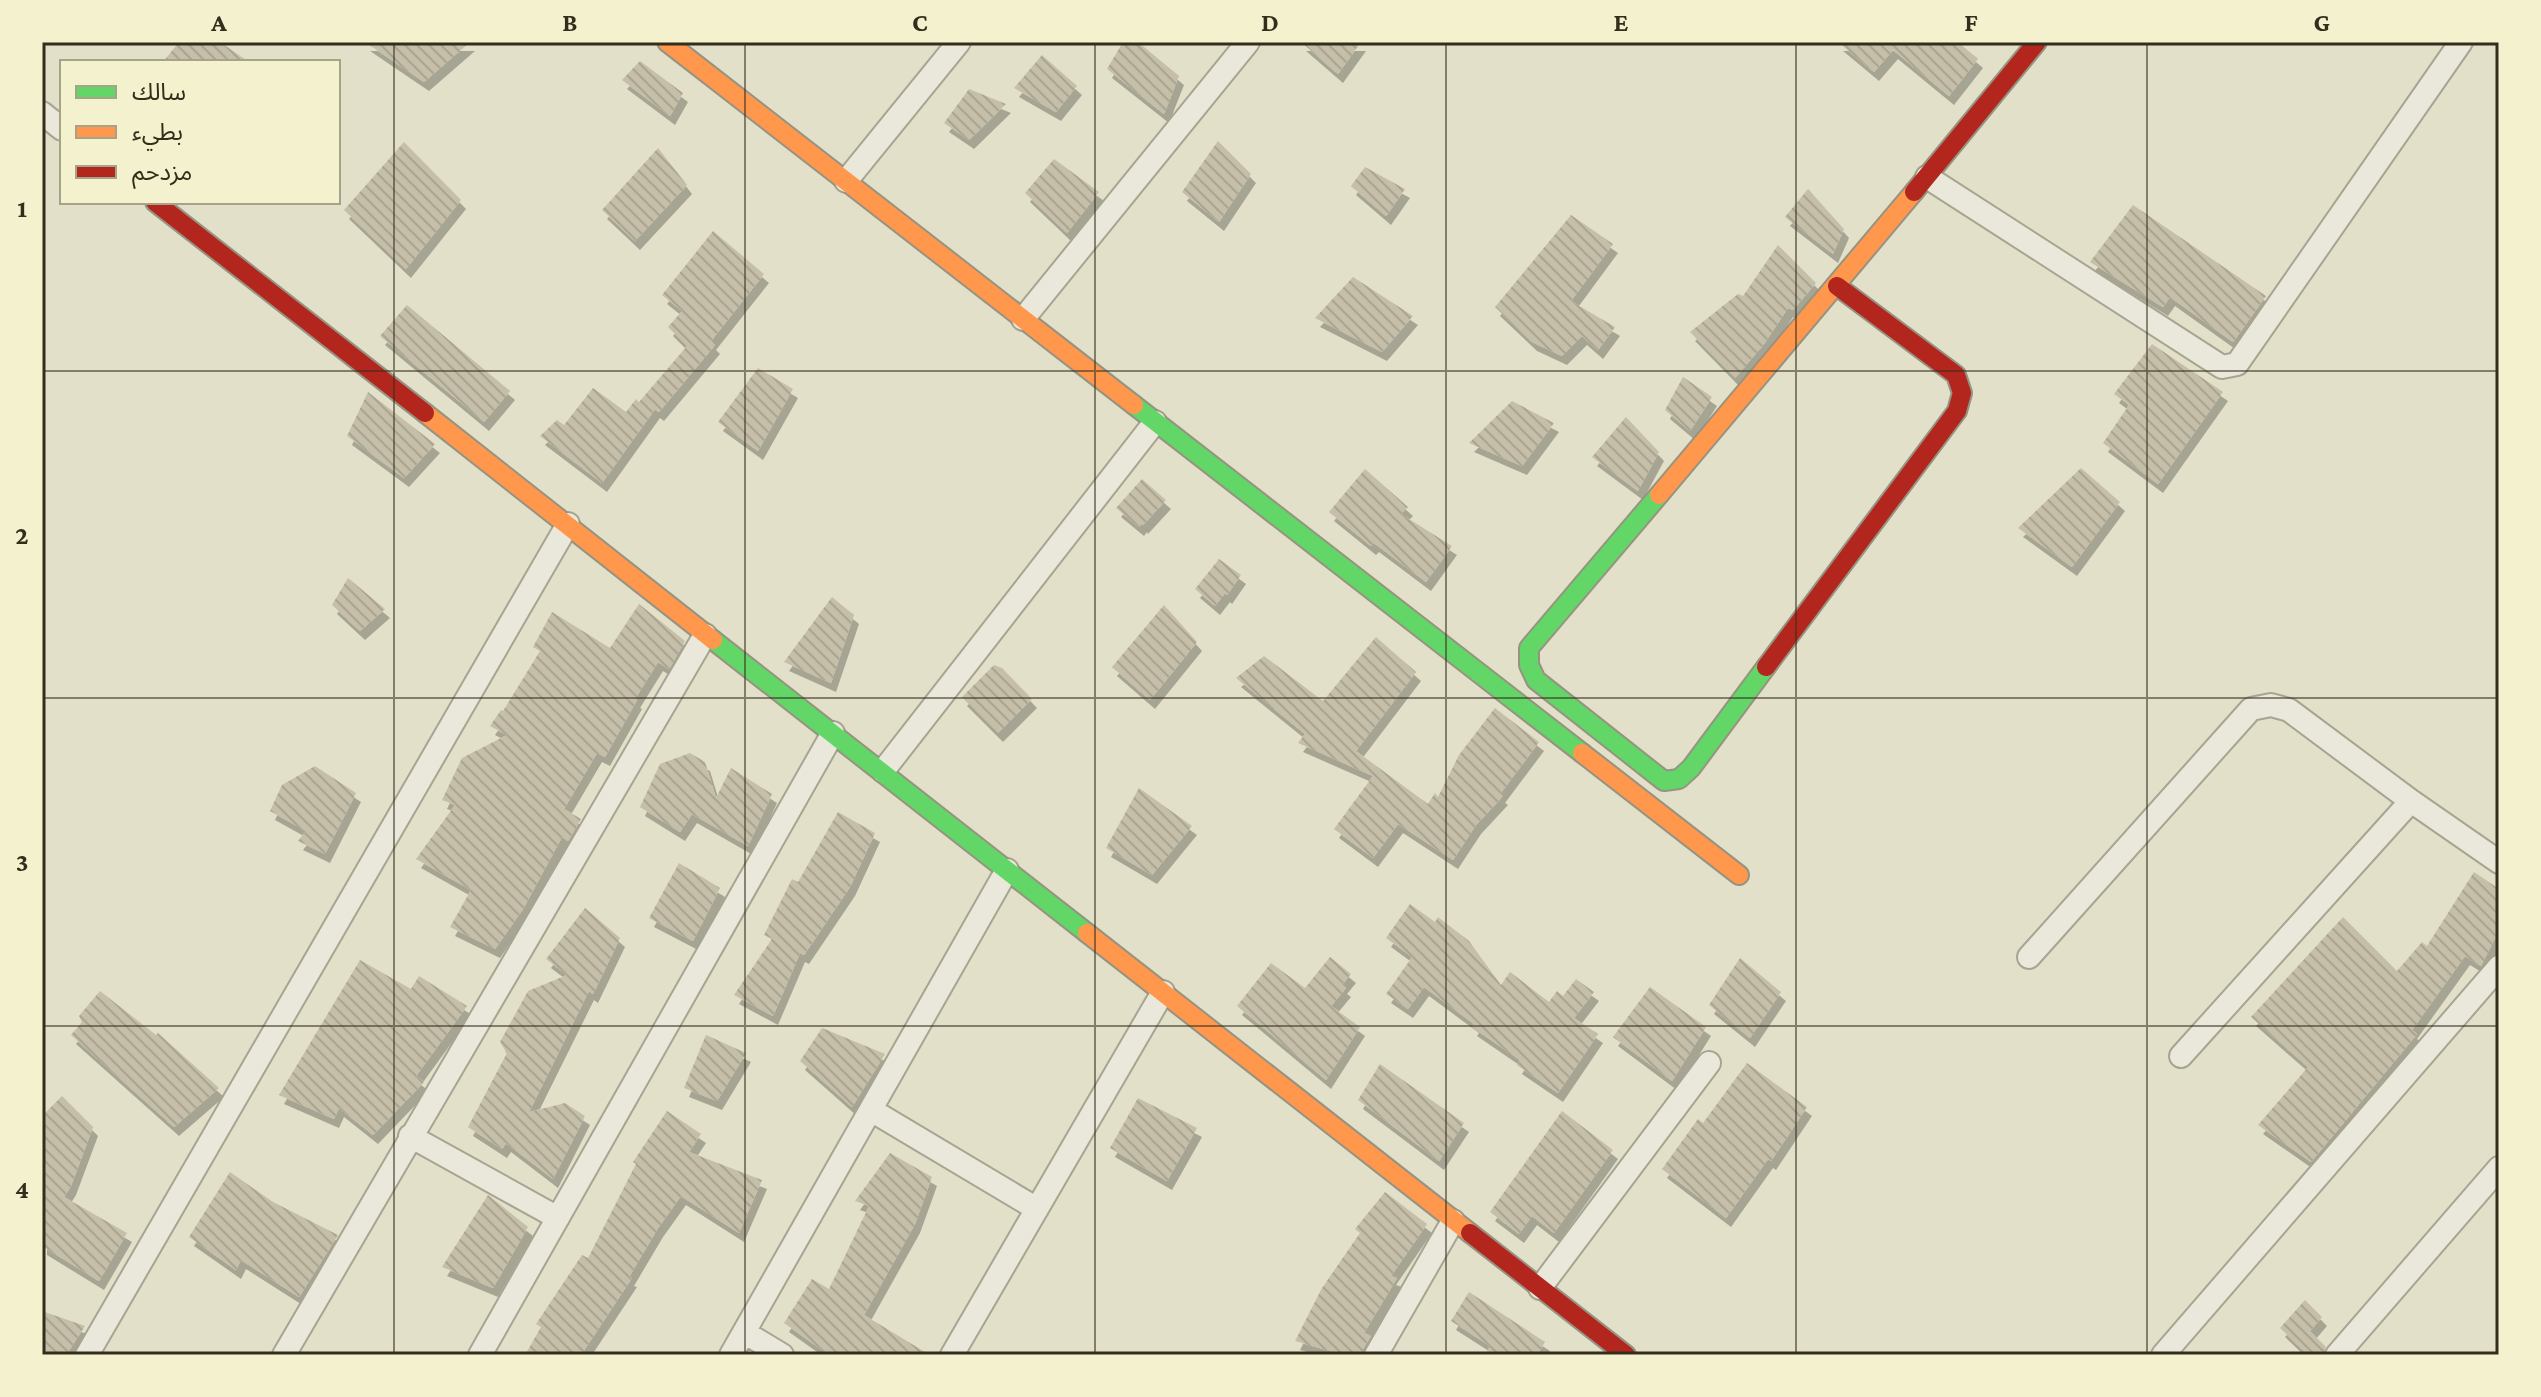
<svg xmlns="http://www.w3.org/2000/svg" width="2541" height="1397" font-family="'Crimson Pro','Noto Sans Arabic',serif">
	<defs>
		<pattern id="building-back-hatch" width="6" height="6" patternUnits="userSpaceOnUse" patternTransform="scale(2)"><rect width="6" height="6" fill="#c5bfa9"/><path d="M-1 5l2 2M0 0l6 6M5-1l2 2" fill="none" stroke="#aaa491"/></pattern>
		<filter id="shadow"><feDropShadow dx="5" dy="9" stdDeviation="0" flood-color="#0004"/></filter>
	</defs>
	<rect width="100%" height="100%" fill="#e2e0c8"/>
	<path fill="url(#building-back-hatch)" filter="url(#shadow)" d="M179,42H220L249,62H163Z
		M365,42H470L424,82Z
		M1123,42H1138L1179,76L1164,114L1107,69Z
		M1301,42H1361L1338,74Z
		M1838,42H1958L1978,59L1949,96L1893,50L1874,72Z
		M1042,55L1077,86L1056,112L1014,88Z
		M640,61L683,93L670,116L622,80Z
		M969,89L1006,104L969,140L944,123Z
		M1218,141L1251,174L1219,222L1182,192Z
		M404,142L461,200L406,269L344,210Z
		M658,148L687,185L635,241L602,210Z
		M1054,159L1099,192L1067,233L1025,193Z
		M1365,167L1405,189L1386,216L1351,186Z
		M1808,189L1844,229L1833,254L1785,217Z
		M2133,205L2266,296L2233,342L2170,297L2163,307L2090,262Z
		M1571,215L1613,244L1571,301L1615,327L1598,350L1582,336L1562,356L1532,342L1495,307Z
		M713,231L764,274L711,341L715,345L659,412L655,409L602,483L540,436L557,420L564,425L593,388L626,412L636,399L639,402L687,346L668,327L682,311L662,295Z
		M1778,245L1816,283L1793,310L1788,308L1764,344L1735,378L1690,332L1738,294L1743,296Z
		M1353,277L1413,316L1382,352L1315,318Z
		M407,305L510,391L484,422L380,336Z
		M2152,344L2223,392L2158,484L2103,443L2129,405L2114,394Z
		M758,368L793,389L758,451L718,422Z
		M1683,377L1712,397L1690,431L1665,410Z
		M368,392L435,444L404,478L347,436Z
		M1512,401L1554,423L1522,466L1469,443Z
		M1626,417L1659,452L1638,491L1592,457Z
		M2081,468L2120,502L2072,567L2018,528Z
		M1365,469L1408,507L1401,514L1452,546L1426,582L1374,543L1371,546L1329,512Z
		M1142,479L1166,500L1143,525L1142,523L1139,527L1116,508Z
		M1219,559L1241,575L1227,595L1225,593L1215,606L1195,589Z
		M348,578L385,609L360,631L332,605Z
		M832,597L854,615L831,683L784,662Z
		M639,604L685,641L669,669L658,662L635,699L637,700L605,757L597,753L564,809L581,819L568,841L562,837L523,909L495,949L450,927L471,890L416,859L455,805L442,800L462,758L507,735L490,726L501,710L503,711L540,651L533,647L552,612L610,648Z
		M1164,605L1197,642L1150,700L1112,667Z
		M1376,637L1416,672L1356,751L1428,804L1435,793L1438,797L1459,755L1495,708L1539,742L1500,794L1503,796L1476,825L1453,860L1398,824L1373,858L1334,829L1373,776L1298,743L1305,734L1236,678L1264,656L1323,701Z
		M994,665L1002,668L1032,699L998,733L962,697Z
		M690,753L705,762L716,798L731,768L772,794L748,846L692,814L680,832L640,807L660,764Z
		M315,766L356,793L325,854L298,841L306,831L270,811L282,785Z
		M1139,788L1192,826L1152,875L1106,848Z
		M838,812L875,833L850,887L804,955L800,953L773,1016L734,995L772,939L764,935L792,879L798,882Z
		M679,863L720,888L693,941L649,918Z
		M2474,872L2499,889V930L2481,966L2465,956L2412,1030L2417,1034L2311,1162L2258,1125L2308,1067L2251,1017L2343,917L2397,971L2422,942L2427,946Z
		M1410,904L1435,922L1438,917L1469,941L1501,985L1510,972L1549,1002L1557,991L1563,996L1576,979L1594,992L1574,1018L1598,1034L1558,1093L1517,1065L1520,1060L1472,1027L1474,1024L1424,987L1408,1009L1386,994L1412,957L1386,938Z
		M585,908L620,938L593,994L589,991L529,1112L565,1103L585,1116L553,1179L506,1143L502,1149L468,1127L507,1053L500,1042L528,991L567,975L546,959Z
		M1330,957L1351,974L1342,985L1346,988L1331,1006L1360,1027L1326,1080L1237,1006L1271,963L1305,988Z
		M1740,958L1781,992L1750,1038L1709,1005Z
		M360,960L411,989L419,976L467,1006L416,1076L424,1082L373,1135L339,1108L334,1119L279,1095Z
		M1650,987L1706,1027L1672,1081L1613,1037Z
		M100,991L156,1035L158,1033L219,1088L174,1127L71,1035L82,1022L79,1016Z
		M822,1028L885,1054L852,1107L800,1061Z
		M706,1035L746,1053L717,1101L684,1088Z
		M1747,1063L1807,1107L1771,1161L1768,1159L1726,1218L1662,1169L1698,1119L1703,1123Z
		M1380,1064L1464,1123L1439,1161L1358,1100Z
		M62,1096L93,1127L71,1186L64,1197L127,1233L99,1281L42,1246V1116Z
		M1138,1098L1197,1128L1167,1181L1110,1148Z
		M667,1111L701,1134L689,1152L762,1180L739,1233L681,1196L658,1228L629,1277L632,1278L581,1355H525L541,1327L536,1324L582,1255L588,1258L636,1164L633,1162Z
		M1562,1111L1613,1150L1554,1233L1532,1216L1519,1234L1490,1212Z
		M890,1153L932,1177L915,1224L864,1315L930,1355H829L784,1323L812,1279L829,1289L869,1206L855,1201Z
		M230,1172L273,1202L338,1235L299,1297L241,1260L236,1270L189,1237Z
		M1385,1192L1427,1224L1391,1276L1397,1278L1364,1333L1371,1336L1363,1349L1360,1355H1344L1295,1341L1322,1288L1360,1233L1355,1229Z
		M488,1195L528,1227L493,1288L442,1267Z
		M1469,1292L1545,1342L1537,1355H1485L1490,1346L1451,1321Z
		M2305,1300L2322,1317L2310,1331L2326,1347L2323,1355H2308L2280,1328Z
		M42,1311L85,1326L66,1355H42Z"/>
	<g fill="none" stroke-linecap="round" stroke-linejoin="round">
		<g stroke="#a7a492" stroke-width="26">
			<path id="street" d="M42,113L62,129
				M1927,177L2222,367L2237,364L2461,42
				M846,181L959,42
				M1023,319L1248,42
				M883,771L1155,422
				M2029,957L2251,709L2271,705L2289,710L2411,801L2499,862
				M2181,1056L2411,801
				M871,1110L1037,1209
				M410,1136L558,1218
				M1540,1288L1709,1063
				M744,1332L782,1355
				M87,1355L568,524
				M284,1355L705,635
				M480,1355L833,733
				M731,1355L1007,870
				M952,1355L1163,992
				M1376,1355L1453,1221
				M2163,1355L2499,967
				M2337,1355L2499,1168"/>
		</g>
		<g stroke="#969382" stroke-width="22">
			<path id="fast" d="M1134,405L1582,753
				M1659,495L1529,648V665L1536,680L1664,781L1679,779L1691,768L1766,667
				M713,640L1087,933"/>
		</g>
		<g stroke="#969382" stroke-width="22">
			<path id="slow" d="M667,42L1134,405
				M425,413L713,640
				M1659,495L1914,192
				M1582,753L1739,875
				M1087,933L1470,1233"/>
		</g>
		<g stroke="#969382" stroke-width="22">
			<path id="jam" d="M1914,192L2037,42
				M155,202L425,413
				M1766,667L1957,411L1962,393L1956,375L1837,286
				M1470,1233L1626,1355"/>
		</g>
		<use href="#street" stroke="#eae8da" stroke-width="22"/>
		<use href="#fast" stroke="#63d668" stroke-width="18"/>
		<use href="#slow" stroke="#ff974d" stroke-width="18"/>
		<use href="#jam" stroke="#b3261e" stroke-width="18"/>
	</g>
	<path fill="none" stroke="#342d1c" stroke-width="2" stroke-opacity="0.55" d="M394,42V1355M745,42V1355M1095,42V1355M1446,42V1355M1796,42V1355M2147,42V1355M42,371H2499M42,698H2499M42,1026H2499"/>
	<rect width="2541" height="1397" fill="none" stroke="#f4f2ce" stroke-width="88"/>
	<rect x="60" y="60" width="280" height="144" fill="#f4f2ce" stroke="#a7a387" stroke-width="2"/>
	<rect x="76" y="86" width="40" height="12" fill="#63d668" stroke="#a7a387" stroke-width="2"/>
	<text x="132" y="100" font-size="24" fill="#342d1c">سالك</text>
	<rect x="76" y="126" width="40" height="12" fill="#ff974d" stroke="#a7a387" stroke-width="2"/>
	<text x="132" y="140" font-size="24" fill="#342d1c">بطيء</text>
	<rect x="76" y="166" width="40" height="12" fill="#b3261e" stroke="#a7a387" stroke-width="2"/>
	<text x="132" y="180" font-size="24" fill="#342d1c">مزدحم</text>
	<rect x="44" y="44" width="2453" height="1309" fill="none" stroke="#342d1c" stroke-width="3"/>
	<g font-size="26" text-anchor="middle" font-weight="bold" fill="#342d1c">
		<text x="219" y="31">A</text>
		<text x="570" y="31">B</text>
		<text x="920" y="31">C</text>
		<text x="1270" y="31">D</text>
		<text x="1621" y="31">E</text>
		<text x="1971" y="31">F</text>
		<text x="2322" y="31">G</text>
		<text x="22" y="217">1</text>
		<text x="22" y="544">2</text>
		<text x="22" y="871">3</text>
		<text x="22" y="1198">4</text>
	</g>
</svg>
